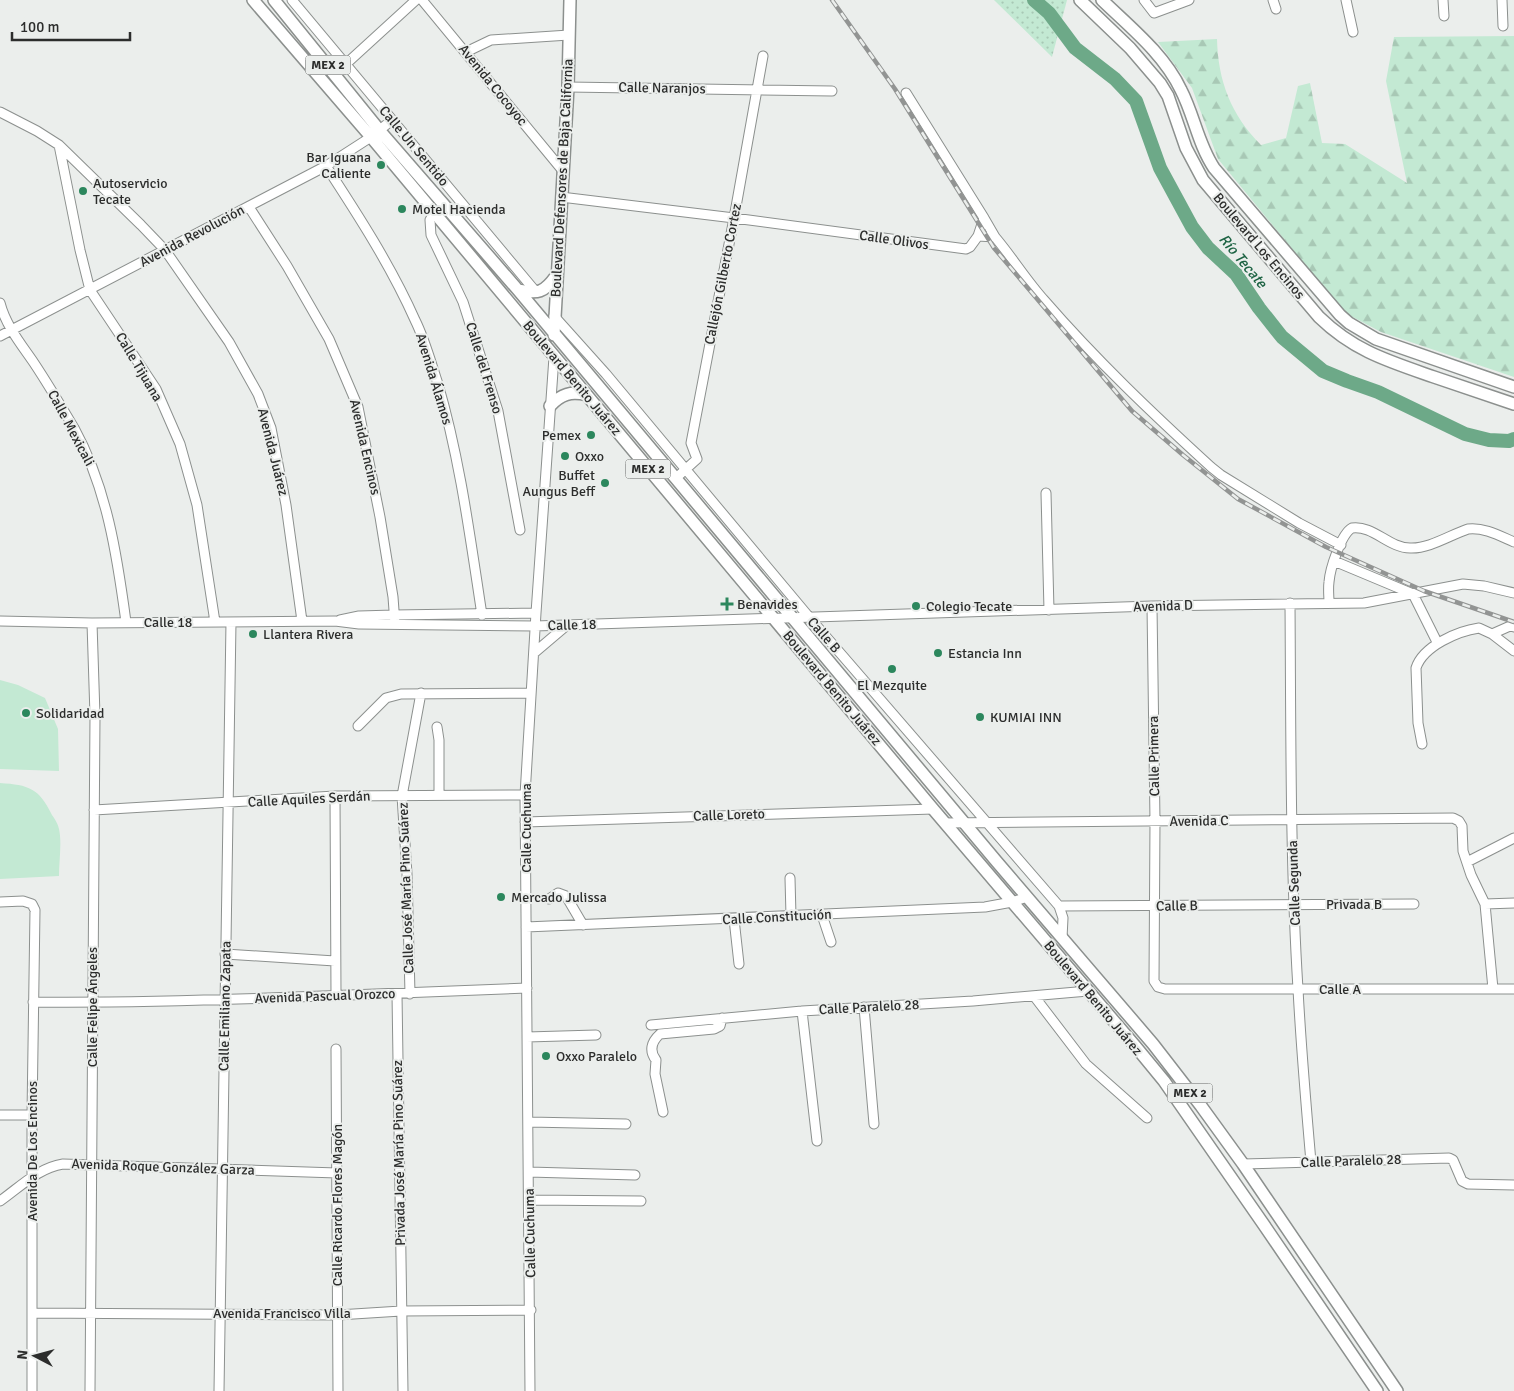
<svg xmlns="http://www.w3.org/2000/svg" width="1514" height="1391" font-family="Signika,sans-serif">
	<defs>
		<pattern id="green-dots" width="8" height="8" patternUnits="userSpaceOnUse" patternTransform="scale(1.25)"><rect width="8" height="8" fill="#c3e9d3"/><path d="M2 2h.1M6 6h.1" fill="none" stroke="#a8c8b5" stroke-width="1.8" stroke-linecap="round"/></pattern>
		<pattern id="forest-firs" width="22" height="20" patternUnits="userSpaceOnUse" patternTransform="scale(1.25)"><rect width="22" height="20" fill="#c3e9d3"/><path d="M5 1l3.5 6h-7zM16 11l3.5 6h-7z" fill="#a8c8b5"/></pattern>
	</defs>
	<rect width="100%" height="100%" fill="#ebeeec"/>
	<path fill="url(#green-dots)" d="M994,0H1067L1052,57Z"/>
	<path fill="url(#forest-firs)" d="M1514,36V377L1381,332L1349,315L1336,302L1218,159L1192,88L1158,42L1217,39C1218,81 1231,115 1261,145L1286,138L1298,86L1310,83L1322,143L1345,144L1407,183L1386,81L1394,37Z"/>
	<path fill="#c3e9d3" d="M0,680L18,685L45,698L58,729L59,771L0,769Z
		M0,783C29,785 39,788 52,815C55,819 58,824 59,829C62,842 59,862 59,876L0,879Z"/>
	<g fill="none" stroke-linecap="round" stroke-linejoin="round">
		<path stroke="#6da988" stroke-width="14" d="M1034,0L1049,13L1075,48L1115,79L1136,101L1160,168L1192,227L1208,248L1236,274L1259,308L1282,337L1323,371L1347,381L1378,392L1465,434L1489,440L1509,441L1514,439"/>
		<g stroke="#8c908e" stroke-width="11">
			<path id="minor" d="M292,0L536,292
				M422,0L563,171
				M1144,0L1154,13L1189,0
				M1273,0L1276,9
				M1346,0L1353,32
				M1443,0L1444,16
				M1502,0L1503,26
				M466,52L491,40L569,35
				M335,74L416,0
				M568,87L832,91
				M906,93L984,218L978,236
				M0,112L37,131L59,145L141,225L165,250L229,342L258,394L271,428L286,505L302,621
				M59,145L80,250L90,290L156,389L180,444L197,505L215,622
				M326,166C358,215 391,266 415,320C425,340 431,363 438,384C460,459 470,537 482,615
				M561,197L734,218L966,249L970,247L978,236L995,237C1012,257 1026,280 1044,300C1096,360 1153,414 1211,467L1221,475L1299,523L1341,545
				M249,207L287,266L329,339L358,407L380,517L393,597L395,624
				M434,213L430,220L431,235L463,302L498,411L520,530
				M984,218L995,237
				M0,303C6,326 21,344 34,363C48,384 61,406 74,428C107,488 117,555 126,622
				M554,316L606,374L809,617L1059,906L1063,918L1062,938
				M0,336L326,166L371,137L392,120
				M676,478L697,459L691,443L734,218L763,56
				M1046,493L1049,610
				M1334,561L1413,594L1437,642
				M1290,603C1291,732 1290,860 1298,989C1301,1047 1306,1105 1311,1162
				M1329,603C1329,596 1328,589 1329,582C1330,569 1341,534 1352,528C1373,525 1389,548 1410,548C1429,549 1450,535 1468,529C1484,527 1500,536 1514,542
				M1152,606L1155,821L1154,981L1158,987L1165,989H1514
				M340,620L359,616L394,615L536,613
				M0,621L92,623L335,621L359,624L535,626L1152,606L1364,603L1463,584L1484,586L1514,593
				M1492,634L1510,626L1514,627
				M534,653L567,625
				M358,726L386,698L401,694L531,693
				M437,727L439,740V795
				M1422,744L1418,723L1416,668C1423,646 1458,631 1479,628L1492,634L1514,651
				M335,796L336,995
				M94,810L335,796L525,795
				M525,822L933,809
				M945,823L1453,818L1459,821L1462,826L1463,851L1471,875L1485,904L1493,989
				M1467,862L1514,838
				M790,878L791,916
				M549,899L558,893L566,896L583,925
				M0,902L23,901L32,904L35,910L32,1115V1391
				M1485,904L1514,903
				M1059,906L1414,904
				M822,915L831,942
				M734,919L739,964
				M526,927L985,907L1012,902L1027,897
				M225,954L335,961
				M397,994L403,1391
				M410,994L407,874L402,796L421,693
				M1034,996L1086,1064L1147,1118
				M33,1002C129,1003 225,1000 322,996C390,993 458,991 527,988
				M864,1007L874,1124
				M802,1011L817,1141
				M651,1025L802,1011L973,1001L1088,991
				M527,1037L596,1035
				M336,1049L338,1391
				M663,1112L655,1074L656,1060C649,1051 651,1042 660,1034L714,1029L720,1026L722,1018
				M0,1115H32
				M529,1122L626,1124
				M1243,1164L1449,1158L1453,1160L1462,1181L1468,1184L1514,1185
				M529,1172L635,1175
				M530,1200L641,1201
				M0,1201C20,1187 38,1168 63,1164L337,1173
				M33,1313L338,1315L401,1311L531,1310
				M90,1391L95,716L92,623
				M219,1391L231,622
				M530,1391L525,795L536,613L554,357"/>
		</g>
		<g stroke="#8c908e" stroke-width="14">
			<path id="major" d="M253,0L371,137L933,809L1136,1047L1164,1081L1264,1225L1377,1391
				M274,0L380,131L518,290L997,862L1153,1044L1201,1106L1243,1164L1397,1391
				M1080,0L1130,48L1160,83L1168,96L1186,148L1203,180L1319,317C1354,351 1388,361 1434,377C1460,386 1487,395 1514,404
				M1102,0C1130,27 1164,54 1181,90C1194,115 1198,144 1214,168L1340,315L1349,323L1376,339L1514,387
				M518,290C538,294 544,293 556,276
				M554,335L568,87L570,0
				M550,406C561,394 571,391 587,395"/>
		</g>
		<use href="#minor" stroke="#fff" stroke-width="9"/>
		<use href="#major" stroke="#fff" stroke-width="11"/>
		<g stroke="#929493" stroke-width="4.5">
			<path id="rail" d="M832,0L895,89L994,248L1132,411L1183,455L1238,499L1326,547L1424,591L1514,622"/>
		</g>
		<use href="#rail" stroke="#ebeeec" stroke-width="2.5" stroke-dasharray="8" stroke-linecap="butt"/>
	</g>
	<g fill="#2c875d" stroke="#ebeeec" stroke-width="2">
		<circle cx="381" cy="165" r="5"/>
		<circle cx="83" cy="191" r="5"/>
		<circle cx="402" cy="209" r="5"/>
		<circle cx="591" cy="435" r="5"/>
		<circle cx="565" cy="456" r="5"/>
		<circle cx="605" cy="483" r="5"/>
		<path d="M724.5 596.5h5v5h5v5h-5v5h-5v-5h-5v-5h5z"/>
		<circle cx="916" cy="606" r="5"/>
		<circle cx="253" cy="634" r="5"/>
		<circle cx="938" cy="653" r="5"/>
		<circle cx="892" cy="669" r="5"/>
		<circle cx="26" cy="713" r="5"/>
		<circle cx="980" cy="717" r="5"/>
		<circle cx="501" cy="897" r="5"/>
		<circle cx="546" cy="1056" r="5"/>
	</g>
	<g text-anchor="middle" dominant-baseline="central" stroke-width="4" stroke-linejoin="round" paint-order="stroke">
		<g fill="#ebeeec" stroke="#656766" stroke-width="1">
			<rect x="305.5" y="55.5" width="45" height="19" rx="4"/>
			<rect x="625.5" y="459.5" width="45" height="19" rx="4"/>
			<rect x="1167.5" y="1083.5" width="45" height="19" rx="4"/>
		</g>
		<g font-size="12" font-weight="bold" fill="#2c2d2c">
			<text x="328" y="65">MEX 2</text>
			<text x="648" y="469">MEX 2</text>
			<text x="1190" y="1093">MEX 2</text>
		</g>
		<g font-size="14" fill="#2c2d2c" stroke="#ebeeec">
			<text transform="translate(493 85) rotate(51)">Avenida Cocoyoc</text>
			<text transform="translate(662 88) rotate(1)">Calle Naranjos</text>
			<text transform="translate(414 146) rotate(50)">Calle Un Sentido</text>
			<text transform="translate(562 178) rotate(-87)">Boulevard Defensores de Baja California</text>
			<text transform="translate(192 236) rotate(-28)">Avenida Revolución</text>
			<text transform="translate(894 240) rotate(8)">Calle Olivos</text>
			<text transform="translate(1259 246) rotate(50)">Boulevard Los Encinos</text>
			<text transform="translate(723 274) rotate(-79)">Callejón Gilberto Cortez</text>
			<text transform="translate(139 367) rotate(59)">Calle Tijuana</text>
			<text transform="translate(484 368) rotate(73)">Calle del Frenso</text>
			<text transform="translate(572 378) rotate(50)">Boulevard Benito Juárez</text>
			<text transform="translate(434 379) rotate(73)">Avenida Álamos</text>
			<text transform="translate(71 428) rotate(62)">Calle Mexicali</text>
			<text transform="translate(365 447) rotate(77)">Avenida Encinos</text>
			<text transform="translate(273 452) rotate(76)">Avenida Juárez</text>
			<text transform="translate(1163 606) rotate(-2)">Avenida D</text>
			<text x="168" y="622">Calle 18</text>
			<text transform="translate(572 625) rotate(-2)">Calle 18</text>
			<text transform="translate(824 635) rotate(49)">Calle B</text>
			<text transform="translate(832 688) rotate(50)">Boulevard Benito Juárez</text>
			<text transform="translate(1154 756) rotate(-91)">Calle Primera</text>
			<text transform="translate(309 799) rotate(-3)">Calle Aquiles Serdán</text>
			<text transform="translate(729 815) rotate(-2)">Calle Loreto</text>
			<text transform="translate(1199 821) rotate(-1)">Avenida C</text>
			<text transform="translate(526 828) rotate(-90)">Calle Cuchuma</text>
			<text transform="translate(1294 883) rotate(-92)">Calle Segunda</text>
			<text transform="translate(406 888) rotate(-92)">Calle José María Pino Suárez</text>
			<text x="1354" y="904">Privada B</text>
			<text transform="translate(1177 906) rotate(-1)">Calle B</text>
			<text transform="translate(777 917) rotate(-3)">Calle Constitución</text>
			<text x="1340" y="989">Calle A</text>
			<text transform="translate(325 996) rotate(-2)">Avenida Pascual Orozco</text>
			<text transform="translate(1093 998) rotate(50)">Boulevard Benito Juárez</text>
			<text transform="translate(225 1006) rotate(-89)">Calle Emiliano Zapata</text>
			<text transform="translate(92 1007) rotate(-90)">Calle Felipe Ángeles</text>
			<text transform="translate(869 1007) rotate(-3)">Calle Paralelo 28</text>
			<text transform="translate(32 1151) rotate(-90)">Avenida De Los Encinos</text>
			<text transform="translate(399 1153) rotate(-91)">Privada José María Pino Suárez</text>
			<text transform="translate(1351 1161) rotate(-2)">Calle Paralelo 28</text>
			<text transform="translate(163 1167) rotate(2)">Avenida Roque González Garza</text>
			<text transform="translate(337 1205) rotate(-90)">Calle Ricardo Flores Magón</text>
			<text transform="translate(530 1233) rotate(-91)">Calle Cuchuma</text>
			<text x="282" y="1313">Avenida Francisco Villa</text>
		</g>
		<g font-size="14" fill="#2c2d2c" stroke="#ebeeec" text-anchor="start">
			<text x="371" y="157" text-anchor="end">Bar Iguana<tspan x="371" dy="16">Caliente</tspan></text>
			<text x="93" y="183">Autoservicio<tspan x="93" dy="16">Tecate</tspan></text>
			<text x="412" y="209">Motel Hacienda</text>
			<text x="581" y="435" text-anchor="end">Pemex</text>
			<text x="575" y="456">Oxxo</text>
			<text x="595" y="475" text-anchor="end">Buffet<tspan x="595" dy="16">Aungus Beff</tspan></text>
			<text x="737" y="604">Benavides</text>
			<text x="926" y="606">Colegio Tecate</text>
			<text x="263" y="634">Llantera Rivera</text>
			<text x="948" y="653">Estancia Inn</text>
			<text x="892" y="685" text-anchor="middle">El Mezquite</text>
			<text x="36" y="713">Solidaridad</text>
			<text x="990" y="717">KUMIAI INN</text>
			<text x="511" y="897">Mercado Julissa</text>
			<text x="556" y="1056">Oxxo Paralelo</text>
		</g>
		<g font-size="15" font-style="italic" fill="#1d6343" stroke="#ebeeec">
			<text transform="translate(1243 261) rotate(50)">Río Tecate</text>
		</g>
	</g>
	<g transform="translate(35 1356) rotate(276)" stroke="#ebeeec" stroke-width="4" paint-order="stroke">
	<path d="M0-4L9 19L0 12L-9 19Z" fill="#2c2d2c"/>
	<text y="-8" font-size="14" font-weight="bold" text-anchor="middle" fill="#2c2d2c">N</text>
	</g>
	<path d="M12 32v8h118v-8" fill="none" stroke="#2c2d2c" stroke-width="2.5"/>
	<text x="20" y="32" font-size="15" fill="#2c2d2c" stroke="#ebeeec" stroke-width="4" paint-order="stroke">100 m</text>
</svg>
